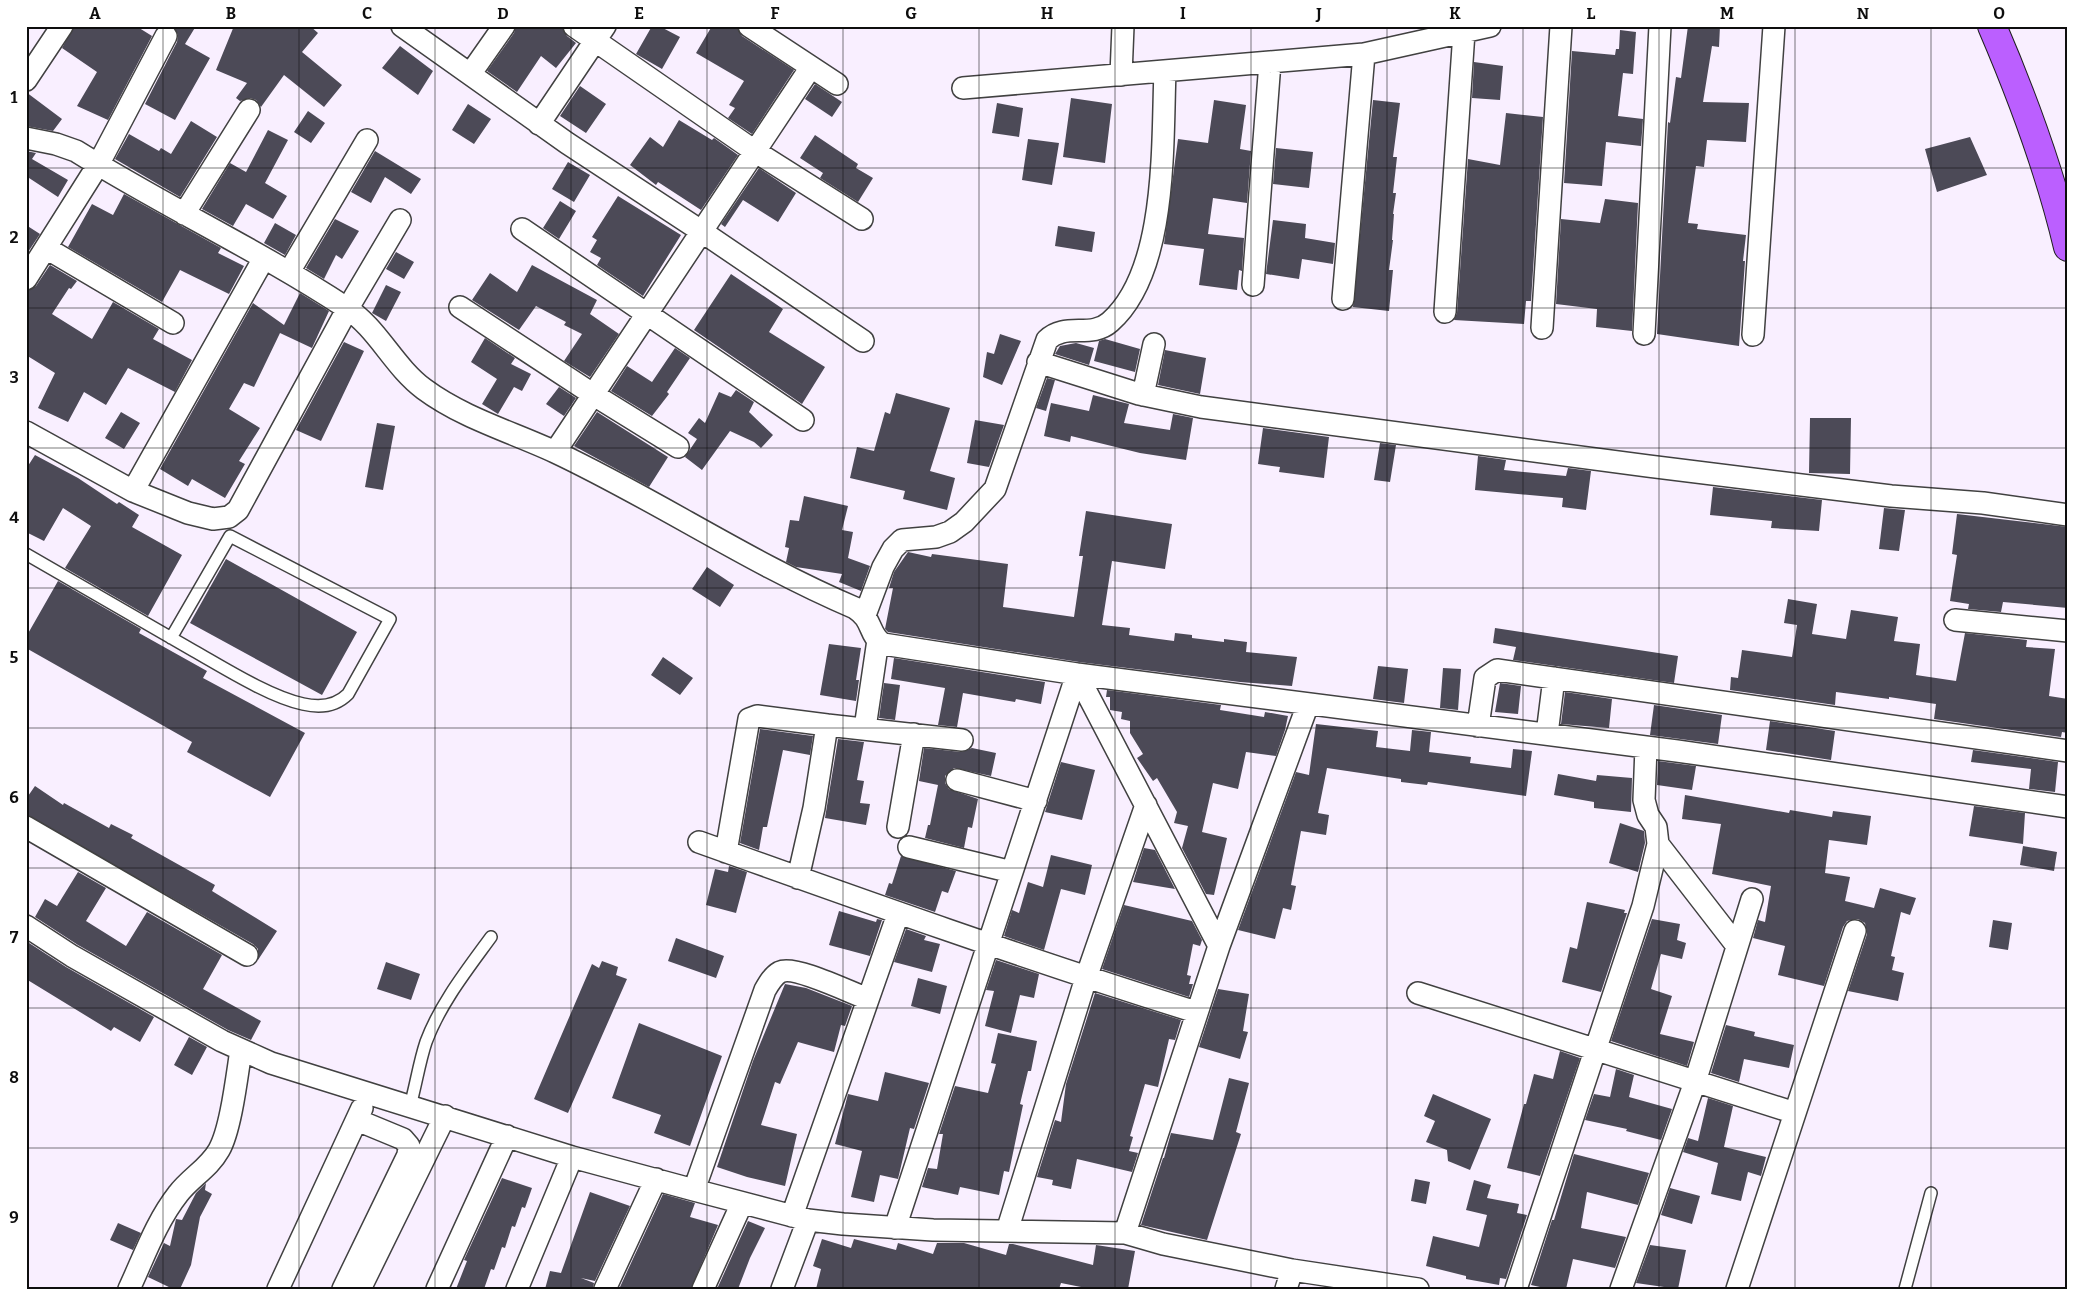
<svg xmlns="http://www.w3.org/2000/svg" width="2094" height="1315" font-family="Bitter,serif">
	<rect width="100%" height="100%" fill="#f9efff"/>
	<path fill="#4c4a57" d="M74,26H136L152,36L108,120L77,106L97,72L62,48Z
		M173,26H196L185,44L210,58L175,120L145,104L177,42L178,35Z
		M234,26H310L318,33L302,52L342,85L324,107L284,75L261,107L256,100L250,98L240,101L236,98L247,83L216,70Z
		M516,26H562L567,36L576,43L556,68L541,56L517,92L487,71L514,33Z
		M652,26H659L680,37L662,69L636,54Z
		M712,26H737L742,36L794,70L752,134L728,118L735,108L729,105L744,81L696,53Z
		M1688,26H1720L1719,47L1712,46L1703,102L1749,103L1746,142L1707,140L1704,167L1696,166L1688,223L1698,224L1697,229L1746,235L1743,261H1745L1739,346L1657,334L1668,122L1670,123L1676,77L1681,78Z
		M1620,30L1636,32L1633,74L1623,73L1618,116L1643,119L1641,146L1606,142L1602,186L1564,183L1572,51L1615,55L1616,49H1619Z
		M400,46L433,71L418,95L382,68Z
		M1474,62L1503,66L1500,100L1472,98Z
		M815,84L842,102L832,117L805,99Z
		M580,86L606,104L586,133L560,116Z
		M26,92L62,119L53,131L26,126Z
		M1071,98L1112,104L1105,163L1063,157Z
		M1214,100L1246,105L1240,149L1251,151L1247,203L1213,198L1208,234L1244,238L1242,271L1239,270L1237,290L1199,285L1204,249L1164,244L1178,139L1208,143Z
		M1373,100L1400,103L1393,157H1397L1393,193H1396L1393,214H1394L1392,240H1393L1389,270H1393L1389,311L1353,307Z
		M997,103L1023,108L1019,137L992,133Z
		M468,104L491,119L474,144L452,130Z
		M308,111L325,123L311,143L294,132Z
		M1506,113L1543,117L1531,301H1526L1524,324L1454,320L1457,313L1468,159L1500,165Z
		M679,120L712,140L714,138L738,155L701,210L658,182L656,185L630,165L650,137L663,147Z
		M191,121L217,137L180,197L115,159L129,134L159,151L161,148L171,154Z
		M268,130L288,140L265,183L287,196L273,219L246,204L233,226L202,209L230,163L246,172Z
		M815,135L858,164L856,168L873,178L858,202L820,178L823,173L800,158Z
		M1970,137L1987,175L1937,192L1925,149Z
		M1028,139L1059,143L1052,185L1022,180Z
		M1276,148L1313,152L1309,188L1273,184Z
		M26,151L36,153L32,159L68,180L58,197L26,176Z
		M375,151L421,179L411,194L385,177L371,203L351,192Z
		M568,162L590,175L574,202L552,189Z
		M759,168L796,193L778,222L743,200L725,227L721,224Z
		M124,194L221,248L218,253L244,266L229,294L180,270L162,302L68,247L92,204L113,215Z
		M618,196L681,235L643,296L597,265L601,258L590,252L597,240L592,237Z
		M1605,199L1638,203L1632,331L1596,327L1597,309L1556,304L1561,219L1600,223Z
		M560,201L576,211L559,239L543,228Z
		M335,219L359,231L342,259L336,255L324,279L306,268Z
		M1273,220L1306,224L1305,238L1335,243L1333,264L1302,259L1299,279L1266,274Z
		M275,223L296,235L285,255L264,243Z
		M26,225L40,234L26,255Z
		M1058,226L1095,232L1092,252L1055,246Z
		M396,252L414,262L404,279L386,269Z
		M50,265L77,281L71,289L69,288L52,314L92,339L113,302L159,329L153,339L192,360L175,392L128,368L106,405L84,392L68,422L38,408L55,373L26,355V291L36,286Z
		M532,265L597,300L590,314L619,334L590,377L564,361L582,334L564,325L566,322L536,306L519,330L472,300L490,273L517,292Z
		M731,274L783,309L769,332L825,367L802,404L694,330Z
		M386,285L401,292L386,321L372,313Z
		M300,293L329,311L312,348L280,333L254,387L244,383L229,409L260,428L239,461L245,464L225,498L192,479L188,486L160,469L253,303L284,325Z
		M1000,334L1021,341L1002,385L983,377L987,352L994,354Z
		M485,338L515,358L511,364L531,374L522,391L514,387L498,414L482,404L497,379L471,362Z
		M1105,339L1140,349L1135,372L1094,361L1099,341Z
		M344,342L364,351L321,441L296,430Z
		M1076,343L1094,348L1089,365L1055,354L1060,346Z
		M675,348L690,358L667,392L669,394L652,416L611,391L627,366L652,382Z
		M1165,350L1206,358L1200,394L1158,385Z
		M1047,378L1055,380L1046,411L1036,408Z
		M559,387L576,398L564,416L546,404Z
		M736,390L754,402L749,412L773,435L761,448L754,442L730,431L702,470L685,457L697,439L688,433L699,418L705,423L719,392L731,397Z
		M896,393L950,408L930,471L955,478L947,510L903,499L905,491L850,478L857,447L874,451L885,412L890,414Z
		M1093,395L1129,404L1124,423L1170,430L1173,414L1193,418L1186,460L1140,453L1071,436L1070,442L1044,436L1051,403L1089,411Z
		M121,412L140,423L124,449L105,438Z
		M597,412L668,457L649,487L574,446Z
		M1810,418H1851L1850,474L1809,473Z
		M975,420L1004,425L989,467L967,463Z
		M377,423L395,426L383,490L365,487Z
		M1263,428L1329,437L1324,478L1279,472L1280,467L1258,464Z
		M1380,443L1396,445L1390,482L1374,480Z
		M35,455L78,478L117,504L119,502L139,515L132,527L182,555L148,616L65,568L91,526L63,508L44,541L26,532V469Z
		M1478,456L1506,460L1504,470L1566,476L1568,468L1591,471L1586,510L1562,507L1563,498L1475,490Z
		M1713,487L1822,500L1819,531L1771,528L1772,521L1710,515Z
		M804,496L848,506L842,530L853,532L848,558L870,566L861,591L839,582L842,574L796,567L786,562L789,548L785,547L790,520L799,521Z
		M1884,508L1905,510L1899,551L1879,549Z
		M1086,511L1172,524L1165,569L1112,561L1102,625L1130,628L1129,635L1174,641L1175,633L1192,635V638L1224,642V639L1247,642L1246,652L1297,657L1292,686L1240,682L1079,662L888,632L885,629L893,588H889L894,572L908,552L931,557L932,554L1008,564L1003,607L1074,617L1083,556H1079Z
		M1957,514L2068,527V608L2003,602L2001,612L1968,609L1969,604L1950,601L1957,555L1952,554Z
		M226,559L357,632L322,695L190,623Z
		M707,567L734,585L720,607L692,589Z
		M58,581L141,629L139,633L207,671L203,678L305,733L270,797L187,752L192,742L26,648V637Z
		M1788,599L1817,604L1812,634L1846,639L1851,610L1898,617L1894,641L1920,644L1916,675L1956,681L1965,633L2027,640L2026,647L2055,649L2049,696L2068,699V733L2062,732L2061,737L1934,719L1936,704L1889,697V699L1836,692L1835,705L1730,690L1731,677L1738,678L1742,650L1792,657L1797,625L1784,623Z
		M1495,628L1678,656L1674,683L1513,660L1516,647L1493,643Z
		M829,644L861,648L856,680H859L856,701L820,695Z
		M663,657L693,678L680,695L651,675Z
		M894,658L1045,682L1041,704L1016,699L1015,702L963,693L957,727L938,725L945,688L891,679Z
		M1378,666L1408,669L1404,703L1373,699Z
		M1443,668L1461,669L1458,710L1440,708Z
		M884,683L900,685L895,720L879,718Z
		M1500,683L1521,686L1518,714L1495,712Z
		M1107,690L1221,705L1220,710L1264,717L1265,712L1288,716L1285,730L1276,756L1246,752L1238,789L1213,783L1202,832L1227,838L1214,895L1206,894L1182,848L1188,826L1174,823L1177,812L1157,778L1153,781L1137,758L1143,754L1130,733V721L1121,719L1122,712L1110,710V697H1106Z
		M1565,692L1612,699L1609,728L1561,724Z
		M1654,705L1722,715L1718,744L1650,735Z
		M1770,721L1835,731L1831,760L1766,750Z
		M1316,724L1378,731L1376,747L1410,751L1412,730L1431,732L1429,752L1471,757L1470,763L1511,768L1513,749L1532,751L1526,796L1428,782L1427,785L1401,782V779L1327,768L1318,813L1329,815L1326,835L1301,831L1291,885L1296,886L1291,910L1283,908L1275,939L1238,930L1296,772L1309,775Z
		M760,729L813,736L810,755L783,750L767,827H763L759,850L740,843Z
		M838,739L864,742L857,780L864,781L860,803L870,804L866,825L825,818Z
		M924,748L961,752L972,748L996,753L991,776L954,768L945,776V783L949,789L978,799L972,828L968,827L964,848L925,838L928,825H930L938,785L919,781Z
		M1973,750L2058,762L2055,792L2029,789L2031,769L1971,762Z
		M1658,761L1696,766L1692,790L1657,785Z
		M1061,762L1095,770L1082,820L1045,812Z
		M1558,774L1596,781L1597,775L1632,778L1631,812L1594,808V802L1554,795Z
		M35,786L63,805L64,803L109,828L111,824L133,835L131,838L215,885L212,891L277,931L258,960V949L253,944L26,815V799Z
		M1685,795L1789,813L1790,810L1832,817L1833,811L1871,816L1867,845L1829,840L1825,873L1850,877L1845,901L1874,908L1880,888L1916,898L1910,915L1901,912L1891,956L1895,957L1892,970L1904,973L1898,1001L1848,991L1867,934L1865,923L1858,919L1847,921L1843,927L1824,986L1778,975L1785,946L1753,938L1758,920L1765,922L1771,886L1712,874L1721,824L1682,819Z
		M1974,806L2025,813L2023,844L1969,836Z
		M1620,823L1644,831L1645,843L1638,872L1609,863Z
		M2023,846L2057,852L2054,871L2020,865Z
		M1144,848L1155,850L1175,889L1133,882Z
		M1051,855L1092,865L1085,895L1061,889L1044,950L1004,936L1012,910L1019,913L1028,882L1043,887Z
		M901,856L956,871L948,893L942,891L935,912L885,895L889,883L892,884Z
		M729,866L747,872L736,913L706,905L715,869L728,872Z
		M78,872L106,888L86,921L126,946L147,912L222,955L203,989L261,1021L251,1040L228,1030L78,945L35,917L45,899L57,906Z
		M1587,902L1625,910L1624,913H1627L1601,992L1562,982L1570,947L1577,949Z
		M1124,905L1192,921L1202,940L1200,946L1193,944L1187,975L1191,976L1189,984H1193L1189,997L1102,969Z
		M839,911L876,922L877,919L882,920L870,956L829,945Z
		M1652,919L1680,924L1677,940L1686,943L1682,959L1661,954L1651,989L1672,996L1660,1034L1694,1042L1687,1066L1611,1041Z
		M1993,920L2012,923L2008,950L1989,947Z
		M906,929L926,936L924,940L940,944L932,972L894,962Z
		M676,938L724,956L716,978L668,961Z
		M26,941L66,967L154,1017L140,1042L114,1027L111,1031L26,979Z
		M996,960L1039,974L1034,998L1020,995L1011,1033L985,1026L994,991L986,990Z
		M602,961L618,967L616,975L627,979L568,1113L534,1099L592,964L599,968Z
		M386,962L420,974L411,1000L377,989Z
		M918,978L947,986L940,1014L911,1006Z
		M785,984L806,988L852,1006L845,1026L841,1025L834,1052L798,1042L780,1084L775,1082L761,1125L797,1134L785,1186L747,1177L717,1167L753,1061Z
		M1218,989L1249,994L1243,1031L1248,1032L1240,1059L1199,1047Z
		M1095,993L1181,1020L1175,1040L1169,1039L1158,1087L1145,1084L1130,1136L1133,1137L1129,1151L1138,1153L1132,1172L1077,1159L1071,1189L1052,1185L1053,1180L1037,1177L1055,1120L1061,1122L1066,1084Z
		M639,1023L722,1056L690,1146L654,1133L661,1115L612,1098Z
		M1726,1025L1755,1032L1754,1036L1794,1045L1789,1068L1744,1059L1739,1082L1711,1073Z
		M998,1033L1037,1041L1031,1071H1028L1020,1104L1023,1105L1009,1172L1004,1171L999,1195L960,1187L958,1195L922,1187L928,1168L937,1169L943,1134H939L955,1086L988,1093L996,1064L991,1063Z
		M189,1037L207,1047L192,1075L174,1065Z
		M1560,1051L1580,1058L1540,1176L1507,1168L1524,1104H1526L1534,1074L1553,1079Z
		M1616,1069L1634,1075L1629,1097L1672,1109L1661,1140L1626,1131L1627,1129L1585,1120L1594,1094L1610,1097Z
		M885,1072L929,1083L914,1129L910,1128L898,1179L880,1175L874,1202L851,1197L862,1151L835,1144L848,1094L878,1101Z
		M1229,1078L1249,1083L1236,1132L1241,1134L1207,1240L1141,1225L1163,1158H1164L1171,1133L1213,1140Z
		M1433,1094L1491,1119L1470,1170L1448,1161L1447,1150L1426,1142L1435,1121L1424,1116Z
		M1708,1098L1733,1106L1724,1147L1766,1157L1761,1176L1748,1172L1741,1201L1711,1194L1718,1163L1683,1152L1688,1138L1698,1141Z
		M1574,1154L1649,1173L1638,1205L1587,1192L1581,1228L1626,1237L1615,1268L1573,1259L1566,1289H1549L1531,1285L1552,1220H1554Z
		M502,1178L532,1188L525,1208L522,1207L515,1227L512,1226L505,1248L502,1247L494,1270L491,1269L484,1289H456L467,1261L464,1260Z
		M1415,1179L1430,1182L1426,1204L1411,1201Z
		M1474,1180L1491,1185L1487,1198L1519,1204L1517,1213L1527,1215L1506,1279L1500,1278L1499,1285L1466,1279V1276L1426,1266L1433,1236L1479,1247L1487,1215L1466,1210Z
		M206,1183L205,1190L212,1194L200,1217L191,1265L180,1289H173L148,1277L164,1243L170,1246L176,1219L182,1220L196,1193Z
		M1670,1188L1700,1196L1692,1224L1661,1215Z
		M590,1192L630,1206L595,1281L581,1278L594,1283L593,1289H545L550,1271L561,1273Z
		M663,1194L695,1203L690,1217L718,1225L691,1289L620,1287Z
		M748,1221L765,1228L750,1258L738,1289H717Z
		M118,1223L141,1233L133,1250L110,1240Z
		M822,1239L851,1248L854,1239L896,1250L898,1243L933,1254L937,1243H964L1006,1255L1009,1244H1013L1093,1265L1096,1245L1135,1251L1128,1289H1091L1061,1283L1059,1289H816L821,1269L813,1266Z
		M1650,1245L1686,1250L1678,1289L1636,1283Z"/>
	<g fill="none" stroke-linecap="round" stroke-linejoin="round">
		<g stroke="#414141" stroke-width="14">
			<path id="service" d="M26,554C82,586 138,619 194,651C224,668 270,697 303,704C320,708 336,706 348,694L390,619L230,536L171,638
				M410,1106C416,1085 419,1063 426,1042C440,1004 467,970 491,937
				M1905,1289L1931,1193"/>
		</g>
		<g stroke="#414141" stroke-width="24">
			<path id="minor" d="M402,26L567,143L701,231L863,341
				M574,26L756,152L862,219
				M749,26L837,84
				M471,73L504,26
				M1121,75L1123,26
				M26,80L62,26
				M963,88L1364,54L1490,26
				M539,124L605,26
				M26,138L56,144L76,151C164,206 258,250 345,307C378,328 393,366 424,389C463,418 512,432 555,452C657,500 751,564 855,608C874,620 868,635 883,644L1077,674L1677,751L2068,807
				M184,214L249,110
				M522,229L803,420
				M46,248L173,323
				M289,272L367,140
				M26,279L98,165L166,36
				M1253,285L1270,62
				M1343,299L1364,54
				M460,307L594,395L678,447
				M1445,312L1464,32
				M1542,328L1561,26
				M1644,334L1660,26
				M1753,335L1774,26
				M1038,362L1139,394L1201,407L1648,466L1891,496L1983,503L2068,515
				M1143,395L1154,344
				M26,432L133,491L188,513L213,519L229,517L238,510L348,308L400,220
				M555,452L811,67
				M133,491L264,258
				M865,615L883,567L893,549L902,540L936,537L950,532L964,522L995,489L1047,340C1065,322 1091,339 1110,322C1168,271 1162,143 1165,71
				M1955,620L2068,631
				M1077,674L1219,946
				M1478,726L1485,678L1497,670L2068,751
				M865,728L878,640
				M1547,734L1554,678
				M957,780L1036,801
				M26,827L247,955
				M898,827L914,734
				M699,842C864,901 1029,960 1196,1012
				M1658,844L1737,946
				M909,847L1012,872
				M726,852L749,719L757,716L827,725
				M798,878L814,808L827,725L962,740
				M26,926L72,956L222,1041L271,1063L572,1157L694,1190L808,1220L843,1224L933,1230L1125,1233L1163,1244L1292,1270L1418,1289
				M1418,993L1795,1113
				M694,1190L765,990C769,983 773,976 780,972C795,965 851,993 868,999
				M792,1216L898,914
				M895,1228L1077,674
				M1007,1231L1086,978L1146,805
				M1125,1233L1219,946L1308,704
				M129,1289C144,1257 156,1222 178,1194C190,1178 209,1168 219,1150C231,1129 237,1075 241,1050
				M278,1289L362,1108
				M343,1289L408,1155L409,1146L403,1139L357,1120
				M360,1289L445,1116
				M437,1289L507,1136
				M517,1289L572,1157
				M605,1289L656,1179
				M703,1289L742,1203
				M782,1289L808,1220
				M1286,1289L1292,1270
				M1516,1289L1643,906L1658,844L1656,827L1648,815L1644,800L1646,747
				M1621,1289L1695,1082L1752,899
				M1737,1289L1855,931"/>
		</g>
		<g stroke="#1f1f1f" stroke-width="30">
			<path id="primary" d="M1992,26C2023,98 2050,171 2068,247"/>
		</g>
		<use href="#service" stroke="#fff" stroke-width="11"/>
		<use href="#minor" stroke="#fff" stroke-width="21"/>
		<use href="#primary" stroke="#bb5fff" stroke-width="28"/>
		<g stroke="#1d44c7" stroke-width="5.5">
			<path id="rail" d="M2068,26V27"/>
		</g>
		<use href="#rail" stroke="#fff" stroke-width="4" stroke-dasharray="11" stroke-linecap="butt"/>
	</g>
	<path fill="none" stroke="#0e0e0e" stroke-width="1" stroke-opacity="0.55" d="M163,26V1289M299,26V1289M435,26V1289M571,26V1289M707,26V1289M843,26V1289M979,26V1289M1115,26V1289M1251,26V1289M1387,26V1289M1523,26V1289M1659,26V1289M1795,26V1289M1931,26V1289M26,168H2068M26,308H2068M26,448H2068M26,588H2068M26,728H2068M26,868H2068M26,1008H2068M26,1148H2068"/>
	<rect width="2094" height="1315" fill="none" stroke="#ffffff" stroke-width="55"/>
	<rect x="28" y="28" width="2038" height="1260" fill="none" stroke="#0e0e0e" stroke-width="2"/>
	<g font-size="16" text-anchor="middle" font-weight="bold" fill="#0e0e0e">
		<text x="95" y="19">A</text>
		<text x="231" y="19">B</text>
		<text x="367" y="19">C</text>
		<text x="503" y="19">D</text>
		<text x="639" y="19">E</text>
		<text x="775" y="19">F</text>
		<text x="911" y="19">G</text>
		<text x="1047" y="19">H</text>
		<text x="1183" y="19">I</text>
		<text x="1319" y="19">J</text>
		<text x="1455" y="19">K</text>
		<text x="1591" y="19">L</text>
		<text x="1727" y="19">M</text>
		<text x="1863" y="19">N</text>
		<text x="1999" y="19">O</text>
		<text x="14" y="103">1</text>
		<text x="14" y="243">2</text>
		<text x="14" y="383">3</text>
		<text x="14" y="523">4</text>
		<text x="14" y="663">5</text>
		<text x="14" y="803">6</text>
		<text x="14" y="943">7</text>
		<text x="14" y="1083">8</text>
		<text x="14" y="1223">9</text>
	</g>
</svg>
